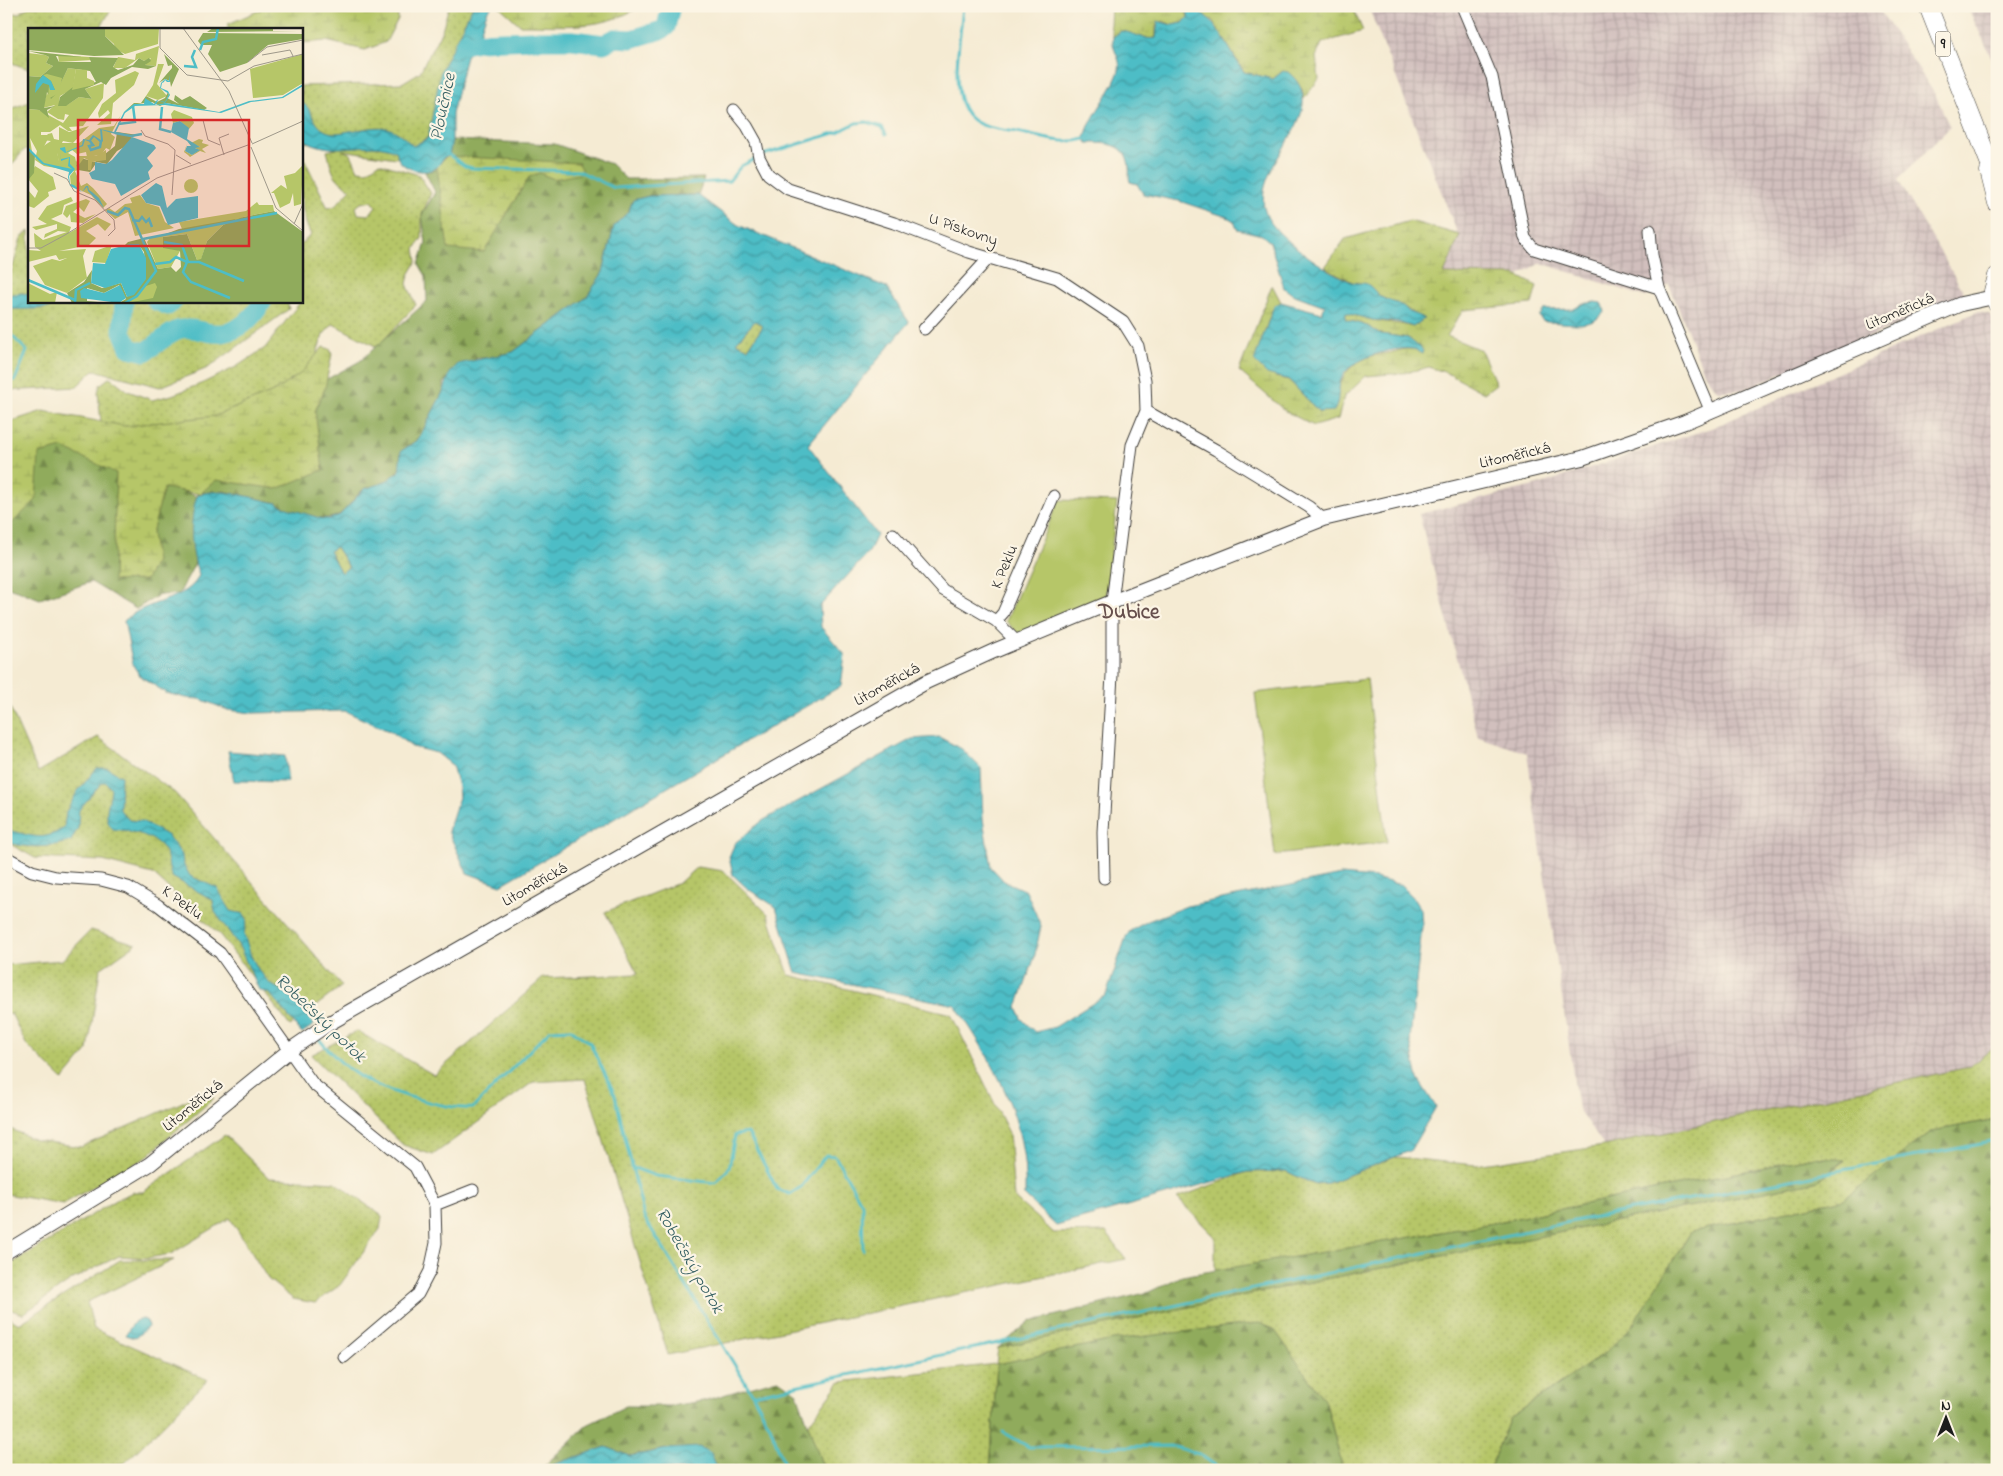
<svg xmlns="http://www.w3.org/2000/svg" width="2003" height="1476" font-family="'Indie Flower',sans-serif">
	<defs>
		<pattern id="industrial-grid" width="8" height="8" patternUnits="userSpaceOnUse" patternTransform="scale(1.25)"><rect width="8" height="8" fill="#d1bfbd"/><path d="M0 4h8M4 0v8" fill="none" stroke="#b3a4a2"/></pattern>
		<pattern id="grass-dots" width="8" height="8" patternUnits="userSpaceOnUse" patternTransform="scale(1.25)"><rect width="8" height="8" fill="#b6c668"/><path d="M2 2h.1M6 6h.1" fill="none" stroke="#9caa5a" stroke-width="1.8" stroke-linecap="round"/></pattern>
		<pattern id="forest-firs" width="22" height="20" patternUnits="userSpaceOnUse" patternTransform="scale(1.25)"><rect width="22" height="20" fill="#90ab5c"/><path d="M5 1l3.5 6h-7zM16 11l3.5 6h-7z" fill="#758a4b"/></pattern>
		<pattern id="wetland-marsh" width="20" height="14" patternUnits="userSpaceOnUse" patternTransform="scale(1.25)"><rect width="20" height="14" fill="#b6c668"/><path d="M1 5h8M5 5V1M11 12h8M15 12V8" fill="none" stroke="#9caa5a"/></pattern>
		<pattern id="water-waves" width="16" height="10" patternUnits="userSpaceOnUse" patternTransform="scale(1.25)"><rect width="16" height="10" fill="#4ebdc6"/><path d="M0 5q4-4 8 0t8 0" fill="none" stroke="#4099a0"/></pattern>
	</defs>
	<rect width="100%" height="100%" fill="#fcf5e5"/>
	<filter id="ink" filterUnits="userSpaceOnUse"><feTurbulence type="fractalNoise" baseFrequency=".02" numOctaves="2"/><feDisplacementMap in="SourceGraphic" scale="10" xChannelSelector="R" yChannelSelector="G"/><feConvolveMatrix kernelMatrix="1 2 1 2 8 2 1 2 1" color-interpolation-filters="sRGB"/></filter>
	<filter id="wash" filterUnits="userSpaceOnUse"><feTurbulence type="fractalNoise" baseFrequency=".0096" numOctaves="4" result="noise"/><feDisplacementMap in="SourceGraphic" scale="20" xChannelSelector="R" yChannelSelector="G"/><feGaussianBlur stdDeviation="1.12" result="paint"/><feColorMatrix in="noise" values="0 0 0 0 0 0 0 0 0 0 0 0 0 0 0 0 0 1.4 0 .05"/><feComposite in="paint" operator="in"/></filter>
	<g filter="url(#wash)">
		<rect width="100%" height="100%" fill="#f5ebd3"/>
		<path fill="url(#industrial-grid)" d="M1368,6H1877L1936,96L1950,127L1898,180L1966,296L1743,390L1718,391L1705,375L1669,284L1646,297L1541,263L1515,277L1438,274L1459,237Z
			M1967,6H1997V69Z
			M1977,312L1989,314L1997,322V1045L1969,1067L1604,1146L1578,1109L1527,753L1478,737L1419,514L1538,485L1714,427Z"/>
		<path fill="url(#grass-dots)" stroke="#697142" fill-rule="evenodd" d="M30,6H113L100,29H29V69L6,61V11L18,14Z
			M449,6H473L457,37L428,137L396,158L342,150L351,154L358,170L367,171L379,163L419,175L431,193L422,215V238L415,249L417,261L409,275L407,284L416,305L377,347L333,324L323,335L314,362L272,409L102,433L98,392L100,385L110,377L128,391L152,400L172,395L203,383L236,367L265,348L301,301V244L311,235C298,209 301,181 301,152L328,208L335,206L351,189C331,177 333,172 327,151L337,149L301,141V86L402,83L420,72L442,30ZM372,201L376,206L369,215L358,214L356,207L361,203Z
			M29,231V301H287L289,309L208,368L160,387L94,370L76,387L6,391V271L12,270L21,238Z
			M755,321L763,326L748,349L736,342Z
			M336,547L349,568L341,573L329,551Z
			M6,698L38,772L98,737L175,793L342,986L290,1026L220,935L153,874L103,861L35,858L6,842Z
			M697,867L724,871L768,914L789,975L951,1014L1009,1133L1014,1198L1054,1233L1106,1232L1126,1259L668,1355L585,1079L533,1082L433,1155L403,1145L311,1055L357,1031L434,1075L543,978L638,974L605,912L679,883Z
			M91,930L136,944L100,969L88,1050L63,1080L26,1044L11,1013L6,1014V965L62,960Z
			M1997,1045V1119L1932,1131L1845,1199L1691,1232L1632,1326L1605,1353L1510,1418L1489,1470H1343L1326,1402L997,1364L990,1470H824L807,1426L840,1382L996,1364L998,1348L1231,1298L1819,1181L1845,1161L1814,1157L1488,1224L1215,1271V1237L1177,1198L1247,1172L1286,1171L1313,1184L1328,1183L1395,1157L1476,1165L1604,1146L1969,1067Z
			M192,1098H214L145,1158L63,1204L6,1194V1127L35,1140L81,1147Z
			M225,1135L269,1178L335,1182L382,1216L380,1229L340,1285L315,1303L293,1299L268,1279L230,1218L171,1254L148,1258L119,1256L73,1279L23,1314L6,1308V1267L118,1199L133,1192H143Z
			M120,1260H174L87,1302L94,1329L208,1380L125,1463L93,1470H6V1316L19,1324Z"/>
		<path fill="url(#forest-firs)" stroke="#56643c" d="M452,140L555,144L611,164L626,179L704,178L698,195L649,196L633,200L628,212L614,226L603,272L587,297L513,352L490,358H477L444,383V390L418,440L407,446C402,464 401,474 383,483C377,486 370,486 364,489C355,495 349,508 340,514C324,525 291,512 277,503L223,491L202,493L192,528L195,563L179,594L159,595L136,609L91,582L40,599L6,586V482L38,439L196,496L210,475L318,384L360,361L427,301L426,276L419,264L426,243L422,215L435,192L425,172L437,167L446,156H449Z
			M1997,1119V1470H1489L1510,1418L1605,1353L1632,1326L1691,1232L1844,1199L1932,1131Z
			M1814,1157L1845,1160L1819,1181L1231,1298L998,1348L1029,1322L1149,1292L1182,1276L1488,1224Z
			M1259,1323L1274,1329L1326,1403L1343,1470H990L997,1364L1113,1340Z
			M777,1379L797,1393L824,1470H718L711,1453L667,1449L630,1456L606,1447L541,1469L587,1425L626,1406H670L703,1401Z"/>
		<path fill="url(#wetland-marsh)" stroke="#697142" d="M262,6H398V19L386,42L365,50L326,41L301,43V29H228V24L260,10Z
			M499,6H640C605,31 560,25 520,25Z
			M1111,6H1352L1363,31L1322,43L1316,57L1319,79L1304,99L1302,89L1283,71L1273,79L1244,72L1212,20L1186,11L1188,17L1183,23L1172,25L1163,21L1156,26V38C1145,41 1133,32 1121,31L1113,37L1110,25Z
			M29,102V148L24,150L6,172V111Z
			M446,156L579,163L583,173L554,179L539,173L529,177L484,252L448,249L437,167Z
			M1410,221L1460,235L1444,274L1516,275L1537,286L1532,304L1463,310L1447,336L1481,350L1496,384L1484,393L1447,373L1429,367L1404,373L1366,376L1344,397L1338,419L1314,426L1285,411L1239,371L1272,285L1281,302L1272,310L1259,348L1275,377L1289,380L1319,412L1337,405C1337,372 1356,356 1388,353C1396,352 1403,348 1412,349C1417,349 1417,352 1422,353L1408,338L1381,334L1367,326L1345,319L1346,312C1355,313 1364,319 1373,320C1387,323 1400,323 1413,327L1414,314L1404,307L1380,297L1367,284L1352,282L1325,267L1345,239Z
			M323,347L330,349L332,354L325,388L315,411L323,470L277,489L216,480L200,494L164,488L152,533L156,561L146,580L113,581L116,473L63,448L39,454L36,500L6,529V423L43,411L125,426L215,416L273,392L300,374Z"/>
		<path fill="#b6c668" stroke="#697142" d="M1059,500L1117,502L1106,596L1018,634L1006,621Z
			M1367,679L1387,842L1275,855L1255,693Z"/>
		<path fill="url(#water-waves)" stroke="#356c71" fill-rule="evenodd" d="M473,6H492L487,12L477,42L466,56L452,114V140L449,156L444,157C442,160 440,164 437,167C426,177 395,168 397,152C381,142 357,148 339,148C325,149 313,145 301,138V102C314,109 312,125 326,131C333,134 341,133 349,131C381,127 389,121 413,146L428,138L441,70Z
			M1188,8C1212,8 1231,54 1244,72L1273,79L1283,71L1288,72C1338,113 1247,164 1266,214C1274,236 1330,274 1352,282C1357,284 1363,282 1367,284C1373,287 1376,294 1381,297C1388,301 1396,302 1403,306C1406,308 1407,311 1411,313C1416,315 1421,316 1424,319L1413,327L1398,322L1372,320L1346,313L1345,319L1367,326L1381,334L1408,338L1423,350L1422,354C1417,352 1417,349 1412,349C1394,346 1350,359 1342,377C1337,388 1340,401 1334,411L1319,412L1289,380L1267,374L1254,361L1274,306L1281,302L1322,313L1325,306L1292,294L1284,288L1270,242L1262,235L1237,229L1234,221L1227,217L1179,201L1143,194L1137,184L1130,182C1128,177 1130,173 1129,167C1127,143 1107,143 1087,143L1085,139C1087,120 1114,90 1119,70C1122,58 1111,50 1113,37L1121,31C1133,32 1145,41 1156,38L1158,21L1172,25L1183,23L1188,17Z
			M698,195L738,225L886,287L909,322L808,445L877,535L869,552L820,606L821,627L845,655L841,686L501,885L467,873L448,831L459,797L458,787L452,765L437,753L412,747L393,733L345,711L252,713L228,710L200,699L186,698L166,693L140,676L133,665L124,621C144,600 190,601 199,575C190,551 189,520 197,496C216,485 255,499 277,503L284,507L323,519H330L340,515L364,489L383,483L399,472L401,451L418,440L444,390L450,373L458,364L513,352L587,297L603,272L614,226L628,212L633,200L649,196ZM755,321L763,326L748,349L736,342ZM336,547L349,567L341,573L329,551Z
			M21,293L29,294V301H65C57,312 21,308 6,310V295Z
			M1595,302L1601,303L1605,311C1593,327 1579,324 1561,323C1554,322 1549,323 1542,321L1539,316L1544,310L1574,309L1582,304Z
			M939,737L962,749L981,768L983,819L991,867L1004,881L1026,891L1041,926L1034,959L1017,1007L1021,1018L1035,1032L1055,1027L1106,995L1126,937L1130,931L1148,921L1187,906L1341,875L1375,878L1401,885L1414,898L1421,909L1422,927L1410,1040L1418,1079L1436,1107L1410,1151L1328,1183L1313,1184L1286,1171L1247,1172L1056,1226L1023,1194H1025C1028,1120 995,1064 955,1005L796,973L776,907L748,889L733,875L729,857L735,843L762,821L912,739Z
			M228,751L285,756L288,782L234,781Z
			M97,768H108L121,776L120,810L129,820L142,821L168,836L182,855L183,863L190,876L217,888L231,911L244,914L247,919L244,934L251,956L258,969L270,984L286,993L298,1004L314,1025L302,1033L270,994L259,990L239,946L215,912L213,900L172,877C168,870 169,861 166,854C158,835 131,831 113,829C101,817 110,803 111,789L106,782H102L79,810L78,828L71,841C49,848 28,849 6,842V830C30,834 43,844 64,827L66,812L77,792Z
			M143,1319L147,1321L148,1327L135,1338L125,1335L135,1321Z
			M606,1447L630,1456L667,1449L699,1447L711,1453L718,1470H537Z"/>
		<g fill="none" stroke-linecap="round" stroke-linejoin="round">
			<path stroke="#4ebdc6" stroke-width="3" d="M963,6C961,35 946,100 973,120C985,129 1006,130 1021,133C1041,137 1064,145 1085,139
				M446,153L465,166L472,168L579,171L614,188L729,181L741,166L755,159
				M763,155L838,132L856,123L867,122L882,127L886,134
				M6,330L27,351L15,380L6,381
				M317,1037C329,1051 344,1067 359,1076C382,1091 447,1110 473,1108L550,1030L571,1029L590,1043L615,1095L644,1217L753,1395L770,1426L786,1470
				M631,1167L656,1176L716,1183L729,1168L735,1135L748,1133L777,1189L790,1194L801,1187L826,1155L835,1156L862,1204L863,1250
				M753,1395L1574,1221L1997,1141
				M1003,1432L1029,1447L1171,1446L1199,1454L1222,1470"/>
			<path stroke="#4ebdc6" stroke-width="19" d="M464,45L477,42L534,40H572L604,44L615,38L631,39L662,30L666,27L671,6
				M124,301L122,331L129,348L145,352C156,346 171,330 182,329C192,327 203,332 213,333C236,336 253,318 263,301
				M156,301L168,306L174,301"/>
		</g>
	</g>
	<g filter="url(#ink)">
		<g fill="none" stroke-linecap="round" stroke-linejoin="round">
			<g stroke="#3d3b37" stroke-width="13">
				<path id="minor" d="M1462,6L1492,77L1525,238L1534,249L1659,288
					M734,110L747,126L756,142L759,157L768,174L788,189L894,223L969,252L1057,278L1123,322L1138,346L1145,380L1146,411L1132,445L1112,602V675L1103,832L1104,878
					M1650,230L1652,255L1659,288L1711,412
					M924,329L989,258
					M1146,411L1216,450L1309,507L1323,519
					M893,534L943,590L996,621
					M1017,642L996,621L1003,613L1054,496
					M6,857L32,871L56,877L101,880L128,887L158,905L220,953L313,1084L415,1167L435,1205L436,1243L430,1271L418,1294L344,1357
					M435,1205L473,1190"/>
			</g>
			<g stroke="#3d3b37" stroke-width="16">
				<path id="tertiary" d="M6,1252L150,1164L290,1050L328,1024L926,682L994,651L1112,602L1323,519L1582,458L1685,422L1961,304L1994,297"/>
			</g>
			<g stroke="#3d3b37" stroke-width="19">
				<path id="primary" d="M1928,6L1997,182
					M1989,171L1997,203
					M1997,276L1993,291L1997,304"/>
			</g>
			<use href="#minor" stroke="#fff" stroke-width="11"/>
			<use href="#tertiary" stroke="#fff" stroke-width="14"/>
			<use href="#primary" stroke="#fff" stroke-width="18"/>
		</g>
	</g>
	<g text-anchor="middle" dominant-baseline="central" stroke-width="4.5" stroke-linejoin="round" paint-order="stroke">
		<rect fill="#fcf5e5" stroke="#5f5d58" stroke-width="1" x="1935.5" y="31.5" width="15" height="25" rx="4"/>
		<g font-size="15" font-weight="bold" fill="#1c1c1c">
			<text x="1943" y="44">9</text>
		</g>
		<g font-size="16" fill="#1c1c1c" stroke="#fcf5e5">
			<text transform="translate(963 230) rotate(19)">U Pískovny</text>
			<text transform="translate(1900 312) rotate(-23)">Litoměřická</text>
			<text transform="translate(1515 456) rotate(-13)">Litoměřická</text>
			<text transform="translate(1005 567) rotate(-67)">K Peklu</text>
			<text transform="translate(887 685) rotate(-29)">Litoměřická</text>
			<text transform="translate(535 885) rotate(-30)">Litoměřická</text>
			<text transform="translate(182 903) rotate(36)">K Peklu</text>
			<text transform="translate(193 1106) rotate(-39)">Litoměřická</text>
		</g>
		<g font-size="18" font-style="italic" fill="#305c60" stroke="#fcf5e5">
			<text transform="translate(444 107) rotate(-78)">Ploučnice</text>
			<text transform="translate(320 1019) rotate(44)">Robečský potok</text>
			<text transform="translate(689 1261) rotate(60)">Robečský potok</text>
		</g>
		<g font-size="21" font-weight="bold" fill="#67504d" stroke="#fcf5e5">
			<text x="1129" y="613">Dubice</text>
		</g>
	</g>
	<g transform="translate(28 28)">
		<rect width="275" height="275" fill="#f5ebd3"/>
		<path d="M77,0H131L130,16L97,26L87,21L86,16L77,8ZM131,18L128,38L117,37L123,30L116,33L111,30L97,40H85L90,29L107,32L108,26ZM0,25L17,27L21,29L18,35L25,38L12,49L0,48ZM275,26V55L255,67L225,70L222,41ZM30,27L61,29L64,32L31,34ZM130,36H136L129,56L139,68L130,72L118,68L125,57ZM40,40L48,41L45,61L32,68L31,74L39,77L51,69L64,71L57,61L76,55L75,70L55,98L41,99L44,103H40L32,97L22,104H13V107H22L13,124L31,135L27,115H51L71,100L86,98L93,87L83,106L87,109L82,122L78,120L73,127L59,129L58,124L49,126L44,122L40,125L47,129L50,142L47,143L53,158L59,155L65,160L79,176L75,180L63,167L43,158L42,148L46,143L16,138L7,132L9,123L2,110L4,124L0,119V81L11,82L35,95L41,87L37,86L36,92L30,91L19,84L27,77L15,80L19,64L20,67L31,58ZM275,137L273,176L266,178L265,165L262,175L252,180L246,165H243L253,157L259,161L256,148L267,145ZM7,138L25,149L28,161L20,164L21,168L6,180L0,178V162L7,170L10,163L0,151ZM112,167L118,175L131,179L137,194L146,200L107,208L100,184L87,191L77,182L81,180L87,184L97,176L104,175L102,170ZM43,169L45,173L36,177L34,186L23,191L43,199L41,205L69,189L83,196L77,203L70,196L58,203L68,210L61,217L31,223L58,221L55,228L59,250L39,265L17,257L5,238L24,231L32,233L39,230L31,232L28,227L0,234V222L13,223L7,219L6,205L15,212L39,204L30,203L16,210L17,206L29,201V196L8,202L4,199L19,196L10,191L19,178ZM58,171L62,173L56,184L51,179L45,184L57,190L68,186L55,195L43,194L42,186L39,190L35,186L38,178ZM229,174L231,177H245L246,183L215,189L208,194L195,197L179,213L173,232H169L159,206L135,209L143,219L152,223L143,239L130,241L119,214L122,210L205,193L154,201L151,194L218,183ZM84,217L78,235L64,234L67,223ZM0,255L22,266L29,264L27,275H0Z" fill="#b6c668"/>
		<path d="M0,0H77V8L96,27L66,28L0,22ZM185,0H245V3H270L179,4ZM175,5L275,6V11L240,17L219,35L192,44L180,26L184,17H173L170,13ZM0,23L55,29L28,28L31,34H63L61,29L90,30L85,39L90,42L105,37L111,30L116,33L121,30L123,33L117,37L128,38L120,41L104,39L83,50L78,57L73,54L57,61L64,71L51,69L38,78H30L32,69L45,59L68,54L62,43L40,40L27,67L23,71L19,64L16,80L27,78L19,82L21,90L11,82L0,81V48L12,49L25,38L18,35L21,29L17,27ZM136,26L151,41L143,59L142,53L137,51L131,55L144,40V37L140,38ZM140,64L141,67L136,75L139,70L151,76L146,72L147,67L154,72L162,68L179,80L176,82L138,75L132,78L124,74L109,76L96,84L106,75H113L118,68L129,74L137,70ZM89,104L110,107L104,109L100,117L89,123L79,136L69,134L62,144L50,142L48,136L53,130L67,134L87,118ZM0,122L7,127L6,145L1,151ZM246,183L275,204V275H91L98,271L91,257L76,265L59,260V273L81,275H44L39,265L56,254L64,242L63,255L74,260L93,255L99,269L118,246L116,224L110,216L96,218L100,214L116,210L130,241L143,239L148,244L153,239L152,223L135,220V209L159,206L169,232L173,231L179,213L195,197L215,189ZM208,191L205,193L135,207L151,201Z" fill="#90ab5c"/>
		<path d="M48,41L59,42V50L66,53V57L44,62ZM107,43L111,45L106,57L85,75L83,96L69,97L82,85L80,82L71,90L70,85L74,76L88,65L87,52ZM19,46L34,50L31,65L20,71L21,57L22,61L27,62L23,53L15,47ZM146,82L164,89L166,95L161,101L152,93L145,95L143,86ZM61,98L45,115L35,113L29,124L31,133L38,135V140L13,127L11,121L23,113L14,112L20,106L24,105L26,111L31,112V99L41,104ZM171,111L175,112L174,115L181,117L174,121L178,125L172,123L162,129L160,127L156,124L159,116L157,123L164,127L171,122L165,119H172L163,115ZM78,122V132L64,134L63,142H60V132L56,130L50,138L47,136L51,128H68ZM127,255L129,259L125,270L100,275L118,258Z" fill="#b6c668"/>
		<path d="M156 158a7 7 0 1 1 14 0a7 7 0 1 1-14 0Z" fill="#b6c668"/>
		<path d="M155,38L146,49L141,47L142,54H139L137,52L136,54L134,55L133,60L140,63L142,67L137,75L130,72L129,75L127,77L138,75L191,84L221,73L254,69L275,56V58L255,70L223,74L193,85L137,77L107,78L97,85L87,106L74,102L75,113L73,115L66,109L62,114L57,112L55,118L37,125L32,121L33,131L42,129V136L47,141L41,148L42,156L46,157L54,164L58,158H60L61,162L64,164L71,170L76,180L60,163L59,159L54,164L42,158L40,149L41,144L14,136L0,122V119L16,135L44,141L40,138L41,130L33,133L32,120L37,119L38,124L54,117L55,111L61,112L65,107L73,112L72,101L86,104L96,84L106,76H116L117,70L126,76L129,72L137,74L141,66L132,60L133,55L137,51L141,53V47L146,49ZM15,47L23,53L27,62H22L21,57L15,55L7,65L8,56ZM152,93L161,100L159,111L172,119L167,120L172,122L164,127L157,123L159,118H163L159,113L143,104L145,95ZM104,109L126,117L128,120L119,130L125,138L120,144L122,151L93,168L87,156L64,151L61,145L67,142V134L78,136L84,132ZM128,155L134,158L139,180L148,171L170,168V190L140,197L132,178L118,175L113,167ZM102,216H111L118,230V251L106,267L99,269L93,255L77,260L63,255L65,235L77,236L83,221ZM92,257L98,270L91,275L53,270L52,263L56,260L76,265Z" fill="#4ebdc6"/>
		<path fill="none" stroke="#4ebdc6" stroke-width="2.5" d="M172,22L175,14L188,11L190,0M156,38L168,39L164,29L167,22M134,79L132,101L143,104M90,96L107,94L105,78M87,105L103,108L114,106M62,113L65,117L61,118L63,122L72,119L73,113M79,183L90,187L97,180L101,181L128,243L109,268L97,275M104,192L111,193L114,189L118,194L121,191L124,199M115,211L249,185M136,214L154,217L160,234M159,234H171L216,253M127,236L142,234L148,229L159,234L155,244L163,254L202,270M0,252L47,272M47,275L48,262L62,255"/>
		<path fill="none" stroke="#9e988a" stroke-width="1" d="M132,0V20L159,47L200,53L226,38L275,26M155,0L201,63L224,115M234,27L262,22L265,28M220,34L239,19L275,12M175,92L180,112L192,117M113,102L117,108L140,116L147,122L144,167M224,116L275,93M223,119L248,180L275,203M148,127L163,136M196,127L191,110L201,106M26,145L39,151L46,163L67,172L86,192L87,201L80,208M266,196L275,176M0,220H13L37,207L129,150L220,117"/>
		<path fill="#d62828" fill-opacity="0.15" stroke="#d62828" stroke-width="2.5" d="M50,92H221V218H50Z"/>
		<rect width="275" height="275" fill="none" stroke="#1c1c1c" stroke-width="2.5"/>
	</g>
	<rect width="2003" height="1476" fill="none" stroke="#fcf5e5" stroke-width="25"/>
	<g transform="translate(1946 1418)" stroke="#fcf5e5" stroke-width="4" paint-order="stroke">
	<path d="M0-4L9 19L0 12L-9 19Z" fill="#1c1c1c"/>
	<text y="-8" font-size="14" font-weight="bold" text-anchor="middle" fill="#1c1c1c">N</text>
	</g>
</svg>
